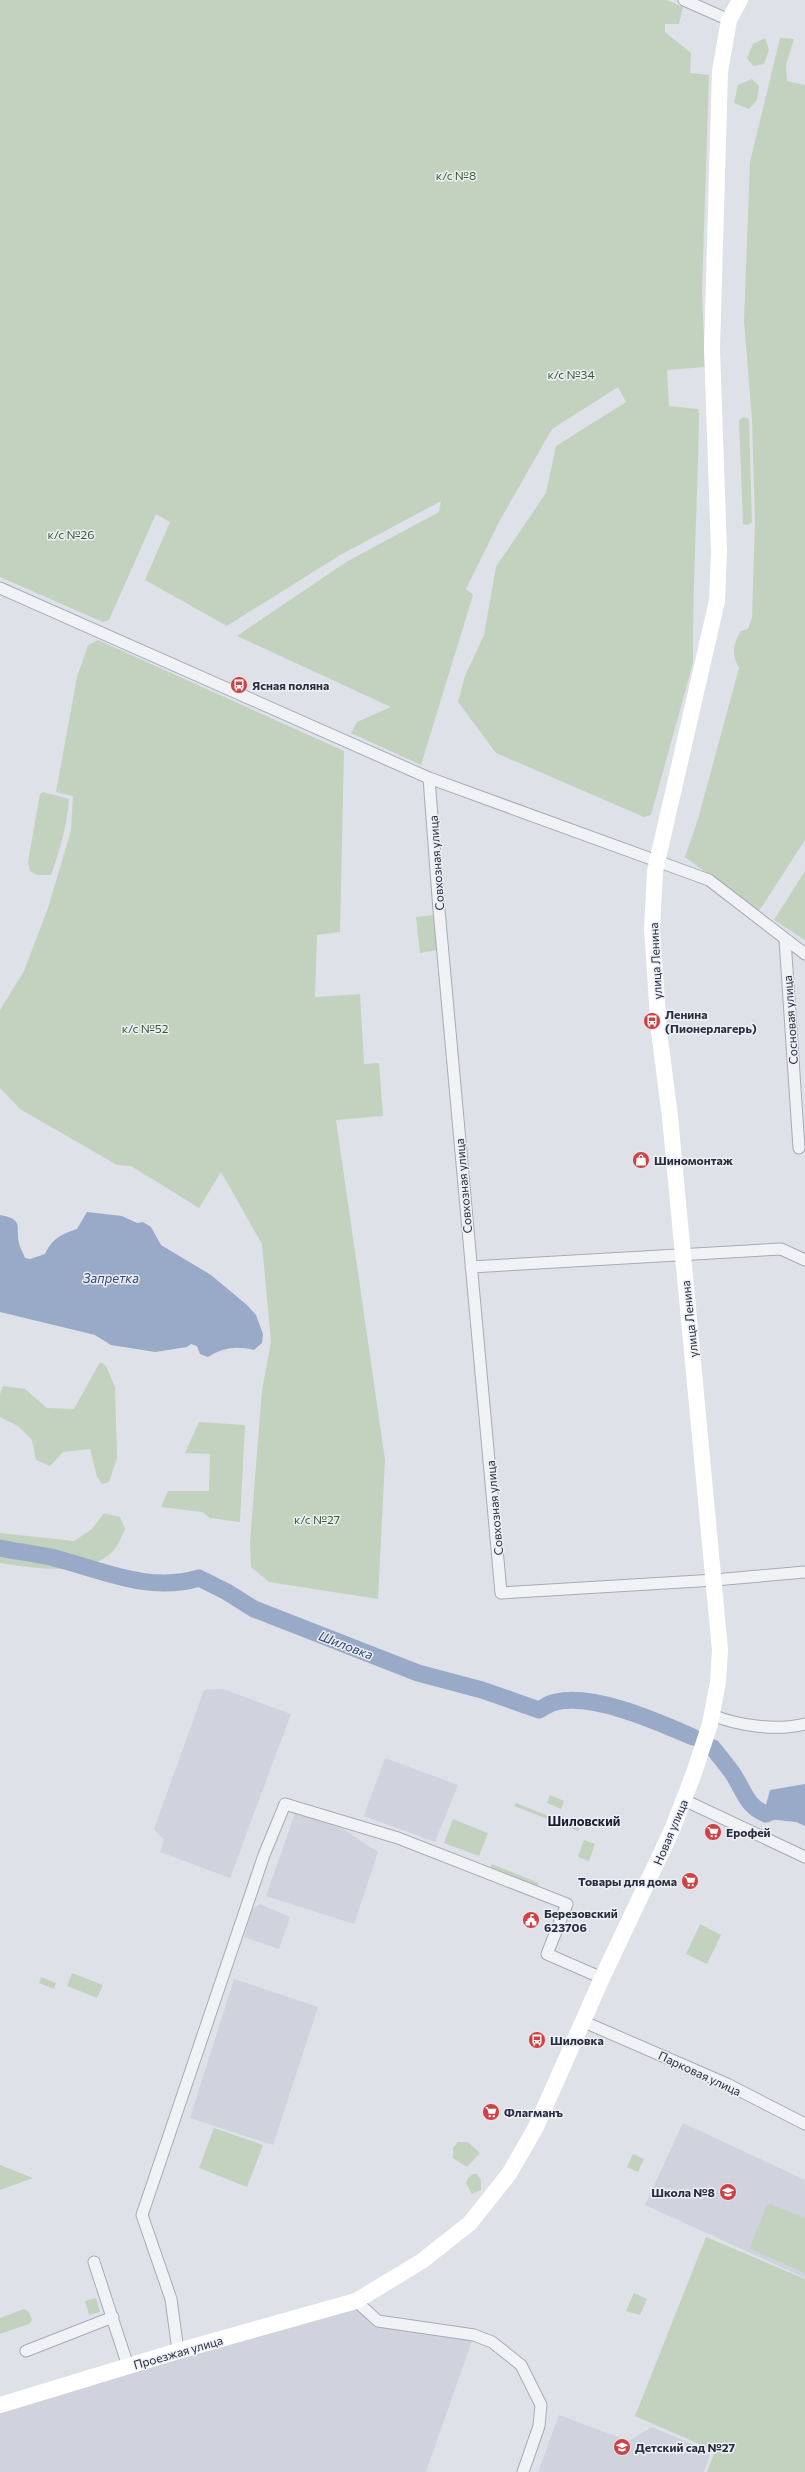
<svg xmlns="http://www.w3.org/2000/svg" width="805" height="2472" font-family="Commissioner,sans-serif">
	<rect width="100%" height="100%" fill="#dee1e8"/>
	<path fill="#d0d3dd" d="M223,1689L291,1714L230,1878L160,1852L164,1840L154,1829L204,1690Z
		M385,1758L458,1785L435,1842L364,1816Z
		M295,1813L343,1829L378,1852L354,1924L266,1896Z
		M260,1904L290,1917L279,1949L244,1937L252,1909Z
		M234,1979L318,2007L273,2145L190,2118Z
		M683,2123L805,2180V2278L645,2205Z
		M356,2301L378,2321L474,2335L426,2472H0V2409Z
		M559,2415L629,2441L652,2427L711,2452L704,2472H538Z"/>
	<path fill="#c2d2bf" d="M0,0H667L683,7L679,24H665V32L691,53L690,73L709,75L702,291L705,367L667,370L669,406L698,409L699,414C698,493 693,571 693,650V663L651,815L644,817L496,753L458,702L465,676L484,635L496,567L546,493L556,446L626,402L618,387L552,429L499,522L466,589L473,595L421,765L351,733L357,722L391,707L237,636L346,562L439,512L441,501L342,554L227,626L145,580L170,522L156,514L109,620L103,622L0,577Z
		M765,38L769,50L764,64L753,66L747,58L753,44Z
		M780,38L794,39L786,65L787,81L805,85V840L759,911L685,857L698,819L739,668C731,654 733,644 741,631L748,629L752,617L755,522L752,420L744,321L750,162Z
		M752,79L759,86L757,100L749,109L734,103L738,85Z
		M744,417L749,419L752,522L748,525L743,524L739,420Z
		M98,640L344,751L340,932L317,935L315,997L360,994L364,1064L379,1063L383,1116L336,1120L385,1460L378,1599L269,1582L251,1567L250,1542L262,1390L271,1342L262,1244L221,1172L199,1208L131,1166L117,1165L20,1109L0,1088V1010L24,971L48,908L71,830L73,796L56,792L77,677L88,645Z
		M43,792L69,799C67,826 60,849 51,875H37L30,871L28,862L40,794Z
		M805,871V940L774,920Z
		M433,915L438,950L420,953L416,917Z
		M100,1362L106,1366L115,1387L117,1458L109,1482L102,1484L97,1477L90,1449L63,1452L50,1466L36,1460L32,1440L18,1426L0,1417V1394L3,1386L25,1389L47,1408L74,1409Z
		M199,1422L245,1425L240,1522L210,1518L202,1512L161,1507L168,1491H209L210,1454L185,1453Z
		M104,1513L120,1517L125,1529C122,1535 119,1544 115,1549C90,1578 33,1568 0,1563V1533L74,1541L92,1529Z
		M550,1795L564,1801L561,1809L547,1803Z
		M516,1803L579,1828L578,1831L514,1806Z
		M453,1819L488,1833L479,1856L444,1843Z
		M584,1840L595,1844L589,1861L578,1857Z
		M492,1864L539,1883L537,1886L490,1868Z
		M700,1924L721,1935L707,1964L686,1954Z
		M72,1973L103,1985L97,1998L67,1986Z
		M41,1977L56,1983L54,1989L39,1983Z
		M214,2128L263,2145L247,2187L199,2168Z
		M458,2142H468L480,2153L467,2167L453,2158V2148Z
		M633,2154L644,2159L638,2172L627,2167Z
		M0,2165L33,2178L0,2190Z
		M473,2174H477L481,2180V2190L472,2194L466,2183L468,2178Z
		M770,2204L805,2218V2273L751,2249V2244L766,2207Z
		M706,2237L805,2279V2472H707L715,2451L635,2416Z
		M634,2293L647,2299L640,2315L626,2311Z
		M96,2298L100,2312L89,2315L85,2301Z
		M24,2309L29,2312L32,2320L29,2324L0,2334V2318Z"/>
	<path fill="#99aac8" d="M87,1212L122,1216L137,1223L143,1222L151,1227L161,1245L211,1275L247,1305L256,1315L263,1334L262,1343L254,1350C237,1346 224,1347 208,1357L200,1354L197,1346L191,1344L187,1347L155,1352L111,1345L95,1335L0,1312V1215C25,1220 15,1226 19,1243C20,1248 23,1253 25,1258L30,1259L45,1254C52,1239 61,1234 77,1229Z
		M805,1784V1826L796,1822L767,1819L746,1808L747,1799L758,1806L766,1805L770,1790Z"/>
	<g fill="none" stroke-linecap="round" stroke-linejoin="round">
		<path stroke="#99aac8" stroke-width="17" d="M0,1548C19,1552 39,1554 58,1559C104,1571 150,1593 199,1578L227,1592L254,1609L418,1673L482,1690L539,1710C544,1707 550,1703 556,1702C594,1693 658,1722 693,1737
			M713,1748C719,1756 725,1763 731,1771C743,1787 745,1806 766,1814L777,1809L805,1807"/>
		<g stroke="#a7abb5" stroke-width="13">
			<path id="street" d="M684,0L729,20
				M0,588L429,778L709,880L805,954
				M429,778L439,910L501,1593L715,1580L805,1572
				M785,940L799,1148
				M471,1267L781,1249L805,1260
				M712,1715C739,1726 777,1731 805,1724
				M684,1800L805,1857
				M582,2021L727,2084L805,2124
				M94,2262L128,2366
				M356,2301L378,2321L474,2335L492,2342L521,2365L541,2405L539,2426L523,2472
				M26,2351L113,2317
				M178,2351L171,2299L142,2215L264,1855L285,1804L398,1838L567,1904L547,1954L602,1978"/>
		</g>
		<use href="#street" stroke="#f1f2f6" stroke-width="11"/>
		<path stroke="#fff" stroke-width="16" d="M0,2405L178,2351L356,2301L422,2261L470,2223L509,2174L536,2127L602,1978L672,1830L694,1773L710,1724L718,1682L720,1650L670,1117L659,1031L652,929L655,871L717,601L719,552L712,349L720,71L729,20L740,0"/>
	</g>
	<defs>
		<g id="bus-disc" transform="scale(0.9)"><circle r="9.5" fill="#ce4245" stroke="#eef0f5"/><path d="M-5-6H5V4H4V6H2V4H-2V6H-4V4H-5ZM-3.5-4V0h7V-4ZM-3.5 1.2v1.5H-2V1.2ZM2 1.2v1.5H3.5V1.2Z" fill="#fff"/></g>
		<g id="shop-disc" transform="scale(0.9)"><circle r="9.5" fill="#ce4245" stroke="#eef0f5"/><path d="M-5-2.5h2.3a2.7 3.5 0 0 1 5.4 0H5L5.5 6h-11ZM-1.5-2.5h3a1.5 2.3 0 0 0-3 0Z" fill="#fff"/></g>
		<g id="supermarket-disc" transform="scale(0.9)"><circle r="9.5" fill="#ce4245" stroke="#eef0f5"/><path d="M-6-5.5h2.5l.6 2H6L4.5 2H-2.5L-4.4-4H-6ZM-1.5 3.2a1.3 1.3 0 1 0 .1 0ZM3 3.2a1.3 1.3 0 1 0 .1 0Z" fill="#fff"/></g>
		<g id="civic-disc" transform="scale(0.9)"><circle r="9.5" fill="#ce4245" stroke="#eef0f5"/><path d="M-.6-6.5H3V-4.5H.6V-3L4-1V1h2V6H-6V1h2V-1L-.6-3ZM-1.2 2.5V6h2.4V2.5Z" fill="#fff"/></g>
		<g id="school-disc" transform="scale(0.9)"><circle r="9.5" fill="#ce4245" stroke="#eef0f5"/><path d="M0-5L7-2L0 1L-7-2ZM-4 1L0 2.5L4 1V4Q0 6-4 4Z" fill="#fff"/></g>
	</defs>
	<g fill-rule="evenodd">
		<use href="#bus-disc" x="239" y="685"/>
		<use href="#bus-disc" x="652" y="1021"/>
		<use href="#shop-disc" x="641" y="1160"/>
		<use href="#supermarket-disc" x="713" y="1832"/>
		<use href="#supermarket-disc" x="690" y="1881"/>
		<use href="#civic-disc" x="531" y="1920"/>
		<use href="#bus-disc" x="537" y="2040"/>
		<use href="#supermarket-disc" x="491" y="2112"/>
		<use href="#school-disc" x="728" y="2192"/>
		<use href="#school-disc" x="622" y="2447"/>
	</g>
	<g text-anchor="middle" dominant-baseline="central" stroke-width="3" stroke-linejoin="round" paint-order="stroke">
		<g font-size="12" fill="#375a35" stroke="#eef0f5">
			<text x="456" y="175">к/с №8</text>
			<text x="571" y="374">к/с №34</text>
			<text x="71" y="534">к/с №26</text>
			<text x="145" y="1028">к/с №52</text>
			<text x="317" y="1519">к/с №27</text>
		</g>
		<g font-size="12" font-weight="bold" fill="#272d3f" stroke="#eef0f5" text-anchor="start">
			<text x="252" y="685">Ясная поляна</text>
			<text x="665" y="1014">Ленина<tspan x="665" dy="14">(Пионерлагерь)</tspan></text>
			<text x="654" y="1160">Шиномонтаж</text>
			<text x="726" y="1832">Ерофей</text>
			<text x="677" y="1881" text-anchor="end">Товары для дома</text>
			<text x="544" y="1913">Березовский<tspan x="544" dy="14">623706</tspan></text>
			<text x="550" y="2040">Шиловка</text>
			<text x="504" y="2112">Флагманъ</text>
			<text x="715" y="2192" text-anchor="end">Школа №8</text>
			<text x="635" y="2447">Детский сад №27</text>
		</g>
		<g font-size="12" fill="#272d3f" stroke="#eef0f5">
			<text transform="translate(436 863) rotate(-94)">Совхозная улица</text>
			<text transform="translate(655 961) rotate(-93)">улица Ленина</text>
			<text transform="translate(790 1020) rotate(-94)">Сосновая улица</text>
			<text transform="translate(463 1186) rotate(-95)">Совхозная улица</text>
			<text transform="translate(689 1319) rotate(-96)">улица Ленина</text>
			<text transform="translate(494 1508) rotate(-95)">Совхозная улица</text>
			<text transform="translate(670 1832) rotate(-67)">Новая улица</text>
			<text transform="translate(700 2073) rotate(25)">Парковая улица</text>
			<text transform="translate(178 2352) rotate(-16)">Проезжая улица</text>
		</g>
		<g font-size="13" font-style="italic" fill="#324672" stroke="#eef0f5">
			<text x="111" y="1278">Запретка</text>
			<text transform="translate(346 1645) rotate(21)">Шиловка</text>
		</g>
		<g font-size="13" font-weight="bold" fill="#1a1e2f" stroke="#eef0f5">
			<text x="584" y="1821">Шиловский</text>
		</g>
	</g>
</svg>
